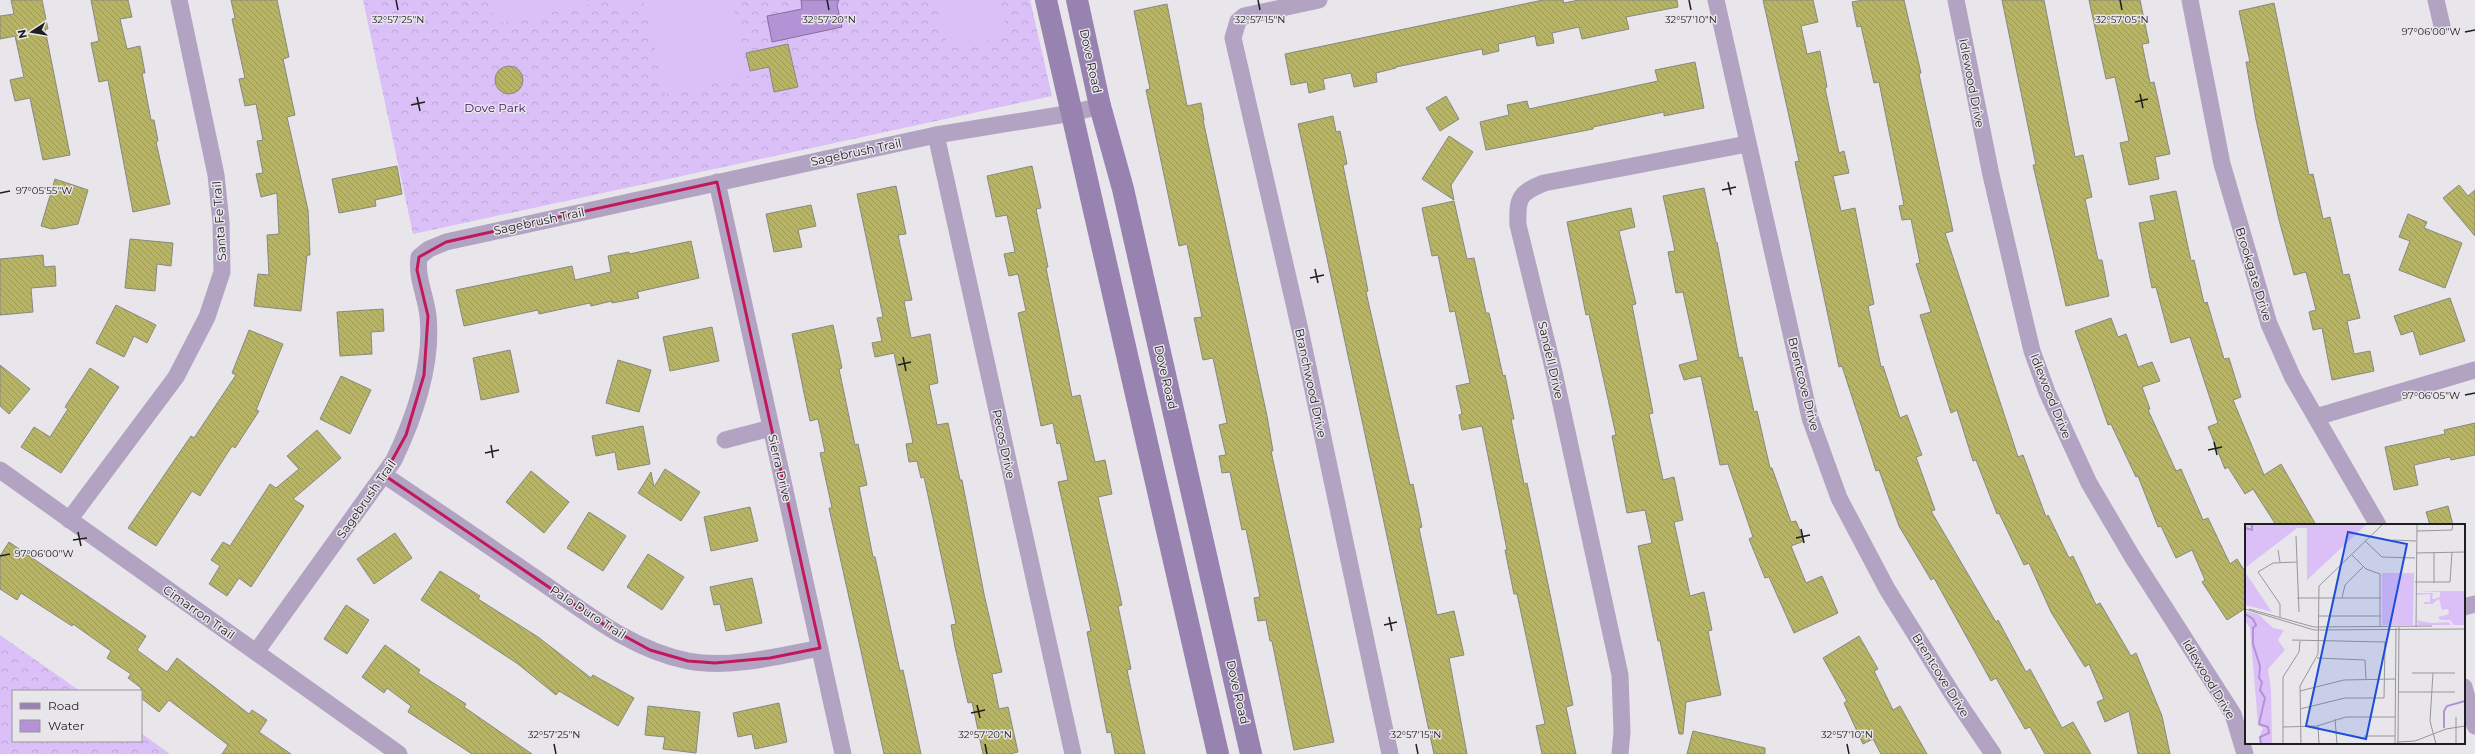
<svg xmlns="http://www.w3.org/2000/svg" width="2475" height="754" font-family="Montserrat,sans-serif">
	<defs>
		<pattern id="forest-crowns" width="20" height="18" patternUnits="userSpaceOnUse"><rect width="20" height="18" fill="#dbc0f8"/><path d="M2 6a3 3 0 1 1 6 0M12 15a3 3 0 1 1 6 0" fill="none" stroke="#bca5d4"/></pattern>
		<pattern id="building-back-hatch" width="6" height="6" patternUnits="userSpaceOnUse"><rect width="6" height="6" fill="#b7b463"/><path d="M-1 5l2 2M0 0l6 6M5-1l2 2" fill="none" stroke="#9d9a56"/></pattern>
	</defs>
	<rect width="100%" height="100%" fill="#e8e6eb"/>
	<path fill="url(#forest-crowns)" d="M363,0H1030L1052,96L413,234Z
		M0,635L80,691H13V741H141V733L170,754H0Z"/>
	<path fill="#dbc0f8" d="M490,0H595V3L495,24Z
		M618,0H732L748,76L665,94L645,3L620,8Z
		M937,0H1001L1008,36L948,49Z"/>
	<path fill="#b392d6" stroke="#866f9f" d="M801,0H839L837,5L842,27L772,42L767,16L802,9Z"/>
	<path fill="url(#building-back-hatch)" stroke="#888882" d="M11,0H42L48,29H45L70,155L43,160L30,98L15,101L10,80L24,77L15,36L0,39V16L14,14Z
		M91,0H128L132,17L120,19L127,49L140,46L145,73H142L151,120H154L158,141L156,142L170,204L133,212L108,80L99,82L91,43L99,41Z
		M231,0H277L289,57L283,59L295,115L287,117L308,210L310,255H307L301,311L254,306L258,274L269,275L267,235L279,234L277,193L261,197L256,174L263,173L257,141L263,140L256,104L245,106L239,79L245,78L232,19L235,18Z
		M1543,0H1563L1564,3L1579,0H1677L1678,7L1626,17L1629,29L1582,39L1579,27L1552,33L1554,43L1537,46L1535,36L1498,44L1499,51L1483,55L1482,49L1396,67V68L1376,73L1377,82L1354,87L1351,73L1323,79L1325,89L1309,93L1307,82L1291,85L1285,54Z
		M1763,0H1813L1818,22L1801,26L1807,54L1820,51L1827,87L1825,88L1839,153L1844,151L1849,173L1833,176L1841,211L1855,208L1874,304L1868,306L1881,367L1883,366L1900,418L1907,415L1922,455L1916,457L1935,510L1931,511L1996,622L1998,620L2026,672L2030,669L2062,728L2073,722L2091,754H2045L2030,727L2025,729L1996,678L1991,681L1934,578L1931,580L1899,526L1879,470L1876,471L1842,366L1839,367L1795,162L1799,161Z
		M1863,0H1904L1921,73L1919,74L1953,231L1945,233L2018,457L2023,455L2046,517L2048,515L2069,558L2073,556L2096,605L2100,603L2131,656L2136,653L2162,716L2170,754H2138L2129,711L2105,722L2097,702L2104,699L2089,664L2085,667L2051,612L2029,563L2024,565L1999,513L1997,514L1976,460L1973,461L1957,410L1951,413L1920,315L1931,312L1916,264L1920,263L1911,219L1902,220L1899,206L1904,205L1879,82L1874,83L1861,26L1857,27L1852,2Z
		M2002,0H2044L2075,157L2083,155L2092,197L2085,199L2098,260H2102L2109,296L2066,306L2033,165H2036Z
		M2089,0H2140L2149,43L2142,44L2150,83L2154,82L2170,154L2155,157L2159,179L2129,185L2120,143L2129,141L2115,77L2106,79Z
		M2274,3L2309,175L2313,174L2323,219L2330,217L2343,275L2349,274L2360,318L2347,321L2354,354L2370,351L2374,371L2332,380L2322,328L2313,330L2309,312L2316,310L2306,272L2294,275L2279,220L2256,120L2246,62H2250L2239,11Z
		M1167,4L1187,106L1201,103L1204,120H1203L1267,416L1273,451H1271L1334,742L1294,750L1272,641H1270L1266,620L1258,621L1254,598L1260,597L1246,529L1242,530L1230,472L1222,473L1219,456L1226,455L1219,425L1227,423L1213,358L1203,360L1194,318L1202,317L1187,244L1179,246L1146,90L1150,89L1134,11Z
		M788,44L798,87L774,92L769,67L750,71L746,53Z
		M1695,62L1704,108L1664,116V112L1593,127V129L1486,150L1480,122L1509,115L1507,105L1527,101L1529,109L1658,81L1655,70Z
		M495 80a14 14 0 1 1 28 0a14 14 0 1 1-28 0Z
		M1446,96L1459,119L1440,131L1426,108Z
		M1333,116L1336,132L1340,131L1347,164L1343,165L1368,291L1366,292L1410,485L1413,484L1422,527L1419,528L1437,615L1454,611L1464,655L1449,658L1467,754H1434L1298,124Z
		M1449,136L1473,152L1451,185L1454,200L1422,179Z
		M397,166L402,194L375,200L376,206L339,213L332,179Z
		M1032,166L1041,208L1036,209L1048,267L1046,268L1072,397L1080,395L1095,462L1105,460L1112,494L1098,497L1122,605L1118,606L1131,669L1127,670L1145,754H1115L1111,732L1107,733L1087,632L1091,631L1058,482L1068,480L1060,443L1057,444L1053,423L1041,426L1018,313L1026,311L1018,274L1009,276L1004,254L1015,252L1007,215L996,217L987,176Z
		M55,179L88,190L78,224L52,229L41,226Z
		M2459,185L2468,196L2475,190V236L2443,198Z
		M896,186L906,234L898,235L912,300L904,301L911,338L930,334L938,383L929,385L937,425L948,423L960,480H962L984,594L1002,672L992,674L999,709L1008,707L1018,752L1010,754H983L972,702L968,703L955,647L951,625L956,624L924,477L921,478L917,461L909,462L906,444L913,443L894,353L875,357L872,343L882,341L877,318L883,317L857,194Z
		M1704,188L1716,243L1717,242L1739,358L1742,357L1754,412L1757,411L1770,468H1772L1791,522L1796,521L1804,541L1791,546L1806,583L1822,576L1838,613L1794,633L1769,577L1765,578L1749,539L1753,537L1728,464L1720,465L1701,376L1684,380L1679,365L1698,360L1683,292L1676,293L1668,252L1675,251L1663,196Z
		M2176,191L2191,261L2194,260L2204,303L2207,302L2224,359L2229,358L2241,397L2233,400L2264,475L2281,464L2316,525H2276L2253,489L2245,494L2228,467L2225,469L2208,427L2218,423L2190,337L2171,343L2156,287L2152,288L2139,223L2155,220L2150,196Z
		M1454,201L1467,259L1474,258L1486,313H1489L1503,376L1505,375L1514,419H1511L1524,484L1527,483L1573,705L1566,707L1576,754H1542L1536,726L1545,724L1517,594H1514L1505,550H1507L1482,426L1462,430L1459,415L1462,414L1456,386L1470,383L1455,311L1450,312L1438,255L1432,256L1422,208Z
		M811,205L816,226L798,230L802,247L774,252L766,214Z
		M1631,208L1635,227L1619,231L1636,304L1632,305L1653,413L1649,414L1663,480L1674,477L1683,520L1674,522L1690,596L1704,592L1712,630L1708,631L1721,695L1686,702L1683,734H1679L1660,641H1658L1638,546L1652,543L1645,510L1627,513L1612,436L1616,435L1589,314L1586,315L1567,222Z
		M2408,214L2427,222L2424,228L2462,243L2445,288L2399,270L2410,241L2399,237Z
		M130,239L173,243L171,266L157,264L155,291L125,288Z
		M691,241L699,278L637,292L639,298L612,303V301L591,306L590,303L539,314L538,310L464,326L456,290L572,266L575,280L611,272L608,256L629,252V254Z
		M43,255L44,267L55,266L56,286L31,288L33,312L0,315V259Z
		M2450,298L2465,341L2420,355L2413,331L2401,335L2394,316Z
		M116,305L156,325L147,343L134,336L124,357L96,343Z
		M383,309L384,331L371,332L372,354L340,356L337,312Z
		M2111,318L2118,337L2126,334L2138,367L2152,362L2160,381L2142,387L2150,409L2148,410L2176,471L2181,469L2203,520L2208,518L2230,564L2237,559L2246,573V608L2227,620L2202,582L2205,580L2192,550L2176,558L2161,526L2158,527L2138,476L2136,477L2111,424L2108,425L2075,331Z
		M833,325L842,368L839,369L855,445L858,444L867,485L859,487L873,557H875L900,671L903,670L921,754H884L829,508H832L820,453L825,452L818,419L810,421L804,393L792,334Z
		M712,327L719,361L670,371L663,337Z
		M249,330L283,344L256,410L259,411L235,448L232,446L200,496L192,491L156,546L128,528L191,436L194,438L236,375L232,373Z
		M510,350L519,392L481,400L473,358Z
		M618,360L651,370L639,412L606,403Z
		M0,365L30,389L9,414L0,406Z
		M90,368L119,387L61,473L21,447L34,427L50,437L68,409L65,407Z
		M341,376L371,390L350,434L320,419Z
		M2475,423V455L2451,460L2450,457L2414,465L2418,485L2394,490L2385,447L2445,434L2444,430Z
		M643,426L650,464L618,470L615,452L596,456L592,436Z
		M317,430L341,458L293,499L304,506L251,587L239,578L227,596L209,584L220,566L211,560L223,542L230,546L270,484L276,488L299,469L287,456Z
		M665,469L700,492L681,521L638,493L651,472L654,487Z
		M531,471L569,502L544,533L506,502Z
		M2448,506L2453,525H2430L2426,512Z
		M750,507L758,541L711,551L704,517Z
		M589,512L626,536L603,571L567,548Z
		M395,533L412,558L374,584L357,559Z
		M9,542L146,636L137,650L167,672L177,658L249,714L252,710L267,720L259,732L291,754H222L228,745L169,700L159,712L141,698V688L128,678L131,674L107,658L111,651L73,624L72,626L21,593L17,600L0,589V556Z
		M648,554L684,577L662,610L627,587Z
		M440,571L480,596L478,599L538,637L591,678L593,675L634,698L618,726L559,691L556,695L518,664L421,600Z
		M752,578L762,623L726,631L720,604L714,605L710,587Z
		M346,605L369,620L347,654L324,639Z
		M1859,636L1878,669L1874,671L1893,710L1900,706L1927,754H1881L1873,739L1863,744L1844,703L1847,701L1823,658Z
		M385,645L420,670L418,673L466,704L464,707L532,754H472L408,712L411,706L387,688L384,693L362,677Z
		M779,703L787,742L755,749L752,734L738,737L733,713Z
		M648,706L700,712L696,753L663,749L665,737L645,735Z
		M1693,731L1765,748V754H1687Z"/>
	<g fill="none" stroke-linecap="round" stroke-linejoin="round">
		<path stroke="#b2a3c2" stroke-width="17" d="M1319,0L1244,16L1238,21L1233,38L1301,334L1390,754
			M1716,0L1810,418L1839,498L1887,589L1953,695L1993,754
			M1956,0L1991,175L2019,296L2032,351L2047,392L2089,483L2133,558L2233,714L2245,754
			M2190,0L2222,164L2269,324L2293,378L2378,525
			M2436,0L2442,26
			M936,135L1073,754
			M717,182L843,754
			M2316,417L2475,370
			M725,440L771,428
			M0,470L399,754
			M384,475C435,509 486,544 537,579C584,611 631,650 688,661C731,669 778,656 820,648
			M69,520L176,377L207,317L222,272L221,222L216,175L179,0
			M2464,607L2475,604
			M256,652L394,460C414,418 433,364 428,316C426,296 416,278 419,257L429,249L446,242L936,135L1072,113L1100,106
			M2464,687L2475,726
			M1620,754L1622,732L1620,675L1554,372L1518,225C1517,198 1519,193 1544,183L1747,144"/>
		<path stroke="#9882af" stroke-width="22" d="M1046,0L1218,754
			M1077,0L1100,106L1123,189L1251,754"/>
	</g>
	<path fill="none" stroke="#c2185b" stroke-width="3" stroke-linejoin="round" d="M717,182L820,648L770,658L715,663L688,661L650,650L606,626L384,475L406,435L424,375L428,316L417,270L419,257L446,242Z"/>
	<path fill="none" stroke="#1e1d1f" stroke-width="1.5" d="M396,0L398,10M827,0L829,10M1258,0L1260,10M1689,0L1691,10M2120,0L2122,10M2465,32L2475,30M2140,94L2143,108M417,97L420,111M2135,102L2148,99M411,105L425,102M1728,182L1731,195M1722,190L1736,187M0,193L10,191M1315,269L1318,283M1310,278L1324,275M903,357L906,371M898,365L911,362M2465,395L2475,393M2214,442L2217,455M491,445L493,458M2208,450L2222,447M485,453L499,450M1801,529L1804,543M78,532L81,546M1796,538L1810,535M73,540L87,538M0,556L10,554M1389,617L1392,631M1384,625L1397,622M977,705L980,718M971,713L985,710M554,744L556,754M985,744L987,754M1416,744L1418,754M1847,744L1849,754"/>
	<g text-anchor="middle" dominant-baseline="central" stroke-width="3" stroke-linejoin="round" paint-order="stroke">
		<g font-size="12" fill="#1e1d1f" stroke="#e8e6eb">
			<text transform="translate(1091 61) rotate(78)">Dove Road</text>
			<text transform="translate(1972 83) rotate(79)">Idlewood Drive</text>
			<text transform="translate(856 152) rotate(-12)">Sagebrush Trail</text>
			<text transform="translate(219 221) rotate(-94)">Santa Fe Trail</text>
			<text transform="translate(539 221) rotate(-12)">Sagebrush Trail</text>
			<text transform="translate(2254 274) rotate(73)">Brookgate Drive</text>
			<text transform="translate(1551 360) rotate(77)">Sandell Drive</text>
			<text transform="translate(1166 377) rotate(77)">Dove Road</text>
			<text transform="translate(1311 383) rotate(78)">Branchwood Drive</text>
			<text transform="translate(1804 384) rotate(76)">Brentcove Drive</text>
			<text transform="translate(2051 396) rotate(68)">Idlewood Drive</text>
			<text transform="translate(1004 444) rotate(78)">Pecos Drive</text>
			<text transform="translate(780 468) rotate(77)">Sierra Drive</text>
			<text transform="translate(366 499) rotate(-55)">Sagebrush Trail</text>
			<text transform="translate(199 612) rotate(35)">Cimarron Trail</text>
			<text transform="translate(588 612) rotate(33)">Palo Duro Trail</text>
			<text transform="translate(1941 675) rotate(58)">Brentcove Drive</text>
			<text transform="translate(2209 679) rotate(59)">Idlewood Drive</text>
			<text transform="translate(1238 692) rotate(77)">Dove Road</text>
		</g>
		<g font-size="12" fill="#401062" stroke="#e8e6eb">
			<text x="495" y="107">Dove Park</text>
		</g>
	</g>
	<g transform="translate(2245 524)">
		<rect width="220" height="220" fill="#e8e6eb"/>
		<path d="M172,67H220V101H209L205,96H195L193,93L204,90L203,85L197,86L194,75L187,80H179V78H185V70L172,71V69H188L187,74L189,75L195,73V68ZM172,96L186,99L204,98L206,101H173Z" fill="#dbc0f8"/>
		<path d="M0,0H122L62,56V4H52L0,44ZM0,47V48L27,88L0,81ZM137,49H169L168,101H137ZM0,87L13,90L28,104L39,106L33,116L40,126L23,145L26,166L27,220H15L14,214L18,204L13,201L5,104L0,97Z" fill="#dbc0f8"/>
		<path d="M151,69H165V77L143,78V71ZM212,83H220V96H212Z" fill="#dbc0f8"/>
		<path fill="none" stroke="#b392d6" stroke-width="2" d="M0,4L7,6V0M0,90L8,95L11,101L8,104V120L15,142L14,154L17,158L15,166L20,174L14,200L23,203L24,209L15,213L16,220M199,204V187L202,182L220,177"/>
		<path fill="none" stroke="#979699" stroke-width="1" d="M172,7L207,6L208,0M51,12L54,88M148,16L171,17M120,17L137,33L170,34M33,26L35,38M171,29L220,28M106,30L121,45L135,50V102M170,58H205L207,28M189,59V28M52,74H136M97,74L100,61L118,43M0,85L69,106L220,105M4,85L69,103L187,102M74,92H136M35,94V80L13,48L28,39L52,38M171,103L172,0M47,116L140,118L139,174H100L55,185M72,134L120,136L121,155M167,149H210M188,149L185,197L191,220M55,167L99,156L150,155M153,168H210M211,193V220M90,195L92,220M73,202L74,220M38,203L72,202L101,193H150M119,212H150M152,218L170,217L201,205L220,202M38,220V153L54,128L55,117M56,220L55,162L73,130L74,62L138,0M150,220L151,104M153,220L154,103"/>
		<path fill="#1d4ed8" fill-opacity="0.15" stroke="#1d4ed8" stroke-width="2" d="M103,8L162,20L121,215L61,202Z"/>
		<rect width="220" height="220" fill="none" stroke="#1e1d1f" stroke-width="2"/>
	</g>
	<g font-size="10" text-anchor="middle" fill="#1e1d1f" stroke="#e8e6eb" stroke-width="3" stroke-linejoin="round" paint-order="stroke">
		<text x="398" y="23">32°57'25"N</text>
		<text x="829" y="23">32°57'20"N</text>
		<text x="1260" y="23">32°57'15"N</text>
		<text x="1691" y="23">32°57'10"N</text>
		<text x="2122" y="23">32°57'05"N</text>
		<text x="2431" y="35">97°06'00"W</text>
		<text x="44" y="194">97°05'55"W</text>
		<text x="2431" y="399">97°06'05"W</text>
		<text x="44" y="557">97°06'00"W</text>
		<text x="554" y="738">32°57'25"N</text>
		<text x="985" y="738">32°57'20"N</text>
		<text x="1416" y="738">32°57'15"N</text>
		<text x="1847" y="738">32°57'10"N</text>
	</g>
	<rect x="12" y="690" width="130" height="52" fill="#e8e6eb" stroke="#979699"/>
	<rect x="20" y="703" width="20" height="6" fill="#9882af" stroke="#979699"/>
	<text x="48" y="710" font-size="12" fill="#1e1d1f">Road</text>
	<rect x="20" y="720" width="20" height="12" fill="#b392d6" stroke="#979699"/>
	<text x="48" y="730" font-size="12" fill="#1e1d1f">Water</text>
	<g transform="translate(32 32) rotate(258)" stroke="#e8e6eb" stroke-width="3" paint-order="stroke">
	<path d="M0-3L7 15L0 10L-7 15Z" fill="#1e1d1f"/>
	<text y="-6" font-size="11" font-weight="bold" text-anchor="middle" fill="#1e1d1f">N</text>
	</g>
</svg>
